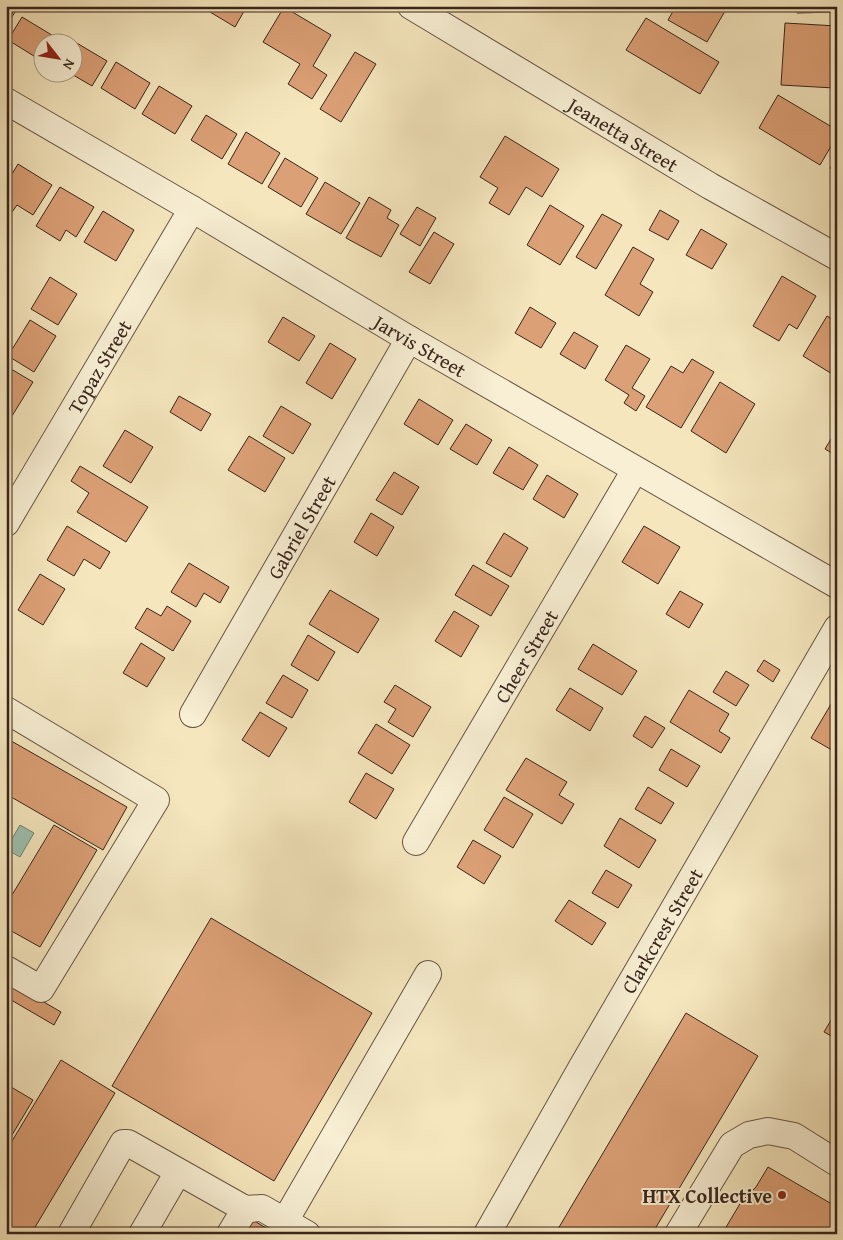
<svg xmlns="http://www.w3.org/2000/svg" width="843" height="1240" font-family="'Gentium Book Plus',serif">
	<rect width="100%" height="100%" fill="#f5e6bd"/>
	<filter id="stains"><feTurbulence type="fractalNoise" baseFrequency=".004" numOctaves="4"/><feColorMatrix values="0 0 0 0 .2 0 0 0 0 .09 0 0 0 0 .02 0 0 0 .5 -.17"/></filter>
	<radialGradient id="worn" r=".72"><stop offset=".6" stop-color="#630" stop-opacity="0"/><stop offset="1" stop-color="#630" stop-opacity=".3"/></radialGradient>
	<path fill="#9dc0ae" stroke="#758274" d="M20,825L34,833L20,857L6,849Z"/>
	<path fill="#dca076" stroke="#38251d" d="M6,6H19L6,26Z
		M200,6H247L235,27Z
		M676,6H728L707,42L668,20Z
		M796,6H837V12L797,13Z
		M284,7L331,35L313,66L327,75L312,99L288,84L300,64L263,42Z
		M22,17L60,40L59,42H42V61L8,40Z
		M646,18L719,62L700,94L626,50Z
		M785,23L837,26L834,88L781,85Z
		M70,39L107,61L92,86L68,72H72V42H68Z
		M355,52L376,64L341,122L320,109Z
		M116,62L150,83L135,109L101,88Z
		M159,86L192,106L175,134L142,114Z
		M778,95L837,130V136L820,165L759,128Z
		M206,115L237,134L222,159L191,140Z
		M246,132L280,153L262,184L228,164Z
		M505,136L559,169L542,197L526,187L509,215L489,203L498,188L480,177Z
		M285,158L318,178L301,207L268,187Z
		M837,158V172L830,168Z
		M18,164L52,185L33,215L17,205L10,215L6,213V184Z
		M325,182L360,203L341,234L306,214Z
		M60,187L94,207L76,237L66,230L60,241L36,226Z
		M369,197L391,210L387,218L399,225L381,257L346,238Z
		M550,205L584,226L560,265L527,245Z
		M417,207L436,218L420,246L400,234Z
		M660,210L679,221L668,240L649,230Z
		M103,211L134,230L116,261L84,242Z
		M602,214L622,225L596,269L576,257Z
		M701,229L727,244L712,269L686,255Z
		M434,232L454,244L430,284L409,272Z
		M633,247L654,259L640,284L653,292L639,316L605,295Z
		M782,276L816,296L797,329L789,324L779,341L753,326Z
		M50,277L77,294L58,325L31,309Z
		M530,307L556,323L541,348L515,333Z
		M827,316L837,322V377L803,356Z
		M283,317L315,336L299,361L268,342Z
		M30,320L56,336L34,372L8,356Z
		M574,332L598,346L585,369L560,354Z
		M330,343L356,359L332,399L306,383Z
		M626,345L650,359L632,388L645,396L636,411L624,403L629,395L605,380Z
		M692,359L714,372L681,428L646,407L671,366L683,373Z
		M6,366L33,382L12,416L6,412Z
		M720,382L755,404L726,453L691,431Z
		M179,396L211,414L201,431L170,412Z
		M419,399L453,420L438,445L404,424Z
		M281,406L311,424L293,454L263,436Z
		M466,424L492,440L477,465L450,449Z
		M125,430L153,447L131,483L103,466Z
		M834,434L837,436V456L825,449Z
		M249,436L285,458L265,492L228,470Z
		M509,447L538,465L523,490L493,473Z
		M80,466L148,507L126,542L77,512L89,493L71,481Z
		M394,472L419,487L402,515L376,500Z
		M547,475L578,494L564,518L533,499Z
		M371,513L394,527L377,556L354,542Z
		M67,526L110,552L100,569L84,559L74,576L47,560Z
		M644,526L680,547L658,584L622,562Z
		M504,533L528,548L511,577L486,563Z
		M189,563L229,587L220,603L204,593L196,607L171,592Z
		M473,565L509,586L491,616L455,595Z
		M40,574L65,589L43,625L18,610Z
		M330,590L379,619L358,653L309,624Z
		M680,591L703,604L689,628L666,614Z
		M167,606L191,621L173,651L135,628L147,608L161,616Z
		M454,611L479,626L461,657L435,641Z
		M308,635L335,652L318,681L291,665Z
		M141,643L165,658L147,687L123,673Z
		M593,644L637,671L622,695L578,669Z
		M764,660L780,670L773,682L757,671Z
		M726,671L749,685L736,706L713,692Z
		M283,675L308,690L292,718L266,703Z
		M395,685L431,707L413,737L388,722L396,709L384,702Z
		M570,688L603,708L590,731L556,710Z
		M689,690L729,714L719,731L730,738L721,753L670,722Z
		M837,694V753L811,738Z
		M260,712L287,728L269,757L242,740Z
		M645,716L665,728L652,748L633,736Z
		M376,724L410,745L392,774L358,753Z
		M6,738L127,807L103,850L6,794Z
		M671,749L700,766L687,787L659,770Z
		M526,758L567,782L559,795L574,804L562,824L506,790Z
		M366,773L394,789L376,819L349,802Z
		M648,787L674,803L661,824L635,809Z
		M504,797L533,814L513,848L484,830Z
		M620,818L656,840L639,868L604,846Z
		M54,825L97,850L40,947L6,928V905Z
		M473,840L501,856L484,884L457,867Z
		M606,870L632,885L618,908L592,893Z
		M6,882L11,885L6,894Z
		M569,900L606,923L592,945L555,921Z
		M211,918L372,1013L274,1181L112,1086Z
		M6,980L61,1012L54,1025L6,997Z
		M837,1010V1039L824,1032Z
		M686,1013L758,1056L652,1234H555Z
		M61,1060L115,1093L31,1234H6V1151Z
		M6,1084L33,1100L6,1145Z
		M768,1167L837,1207V1234H722L741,1202L756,1187Z
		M251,1219L276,1234H243Z"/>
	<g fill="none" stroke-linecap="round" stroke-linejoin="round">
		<g stroke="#675545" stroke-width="28">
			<g id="minor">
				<path id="s1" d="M411,6L710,186L837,257"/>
				<path id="s2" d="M6,101L192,209L409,339L837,585"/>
				<path id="s3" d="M6,523L192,209"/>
				<path d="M6,710L156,800L41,989L6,969"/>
				<path id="s4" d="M193,714L409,339"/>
				<path id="s5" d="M416,842L635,470"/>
				<path d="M285,1221L428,974"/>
				<path d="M71,1234L123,1143H128L245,1209L262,1208L307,1234"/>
				<path d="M142,1234L178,1172"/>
				<path d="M230,1234L245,1209"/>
				<path id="s6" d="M487,1234L583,1065L837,628"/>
				<path d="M678,1234L732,1145L749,1135L768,1131L794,1136L837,1163"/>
			</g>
		</g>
		<use href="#minor" stroke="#f8efd4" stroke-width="26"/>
	</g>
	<circle fill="#8f2418" stroke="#f8efd4" stroke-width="2" cx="782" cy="1195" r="5"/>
	<g text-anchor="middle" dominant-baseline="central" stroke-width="4" stroke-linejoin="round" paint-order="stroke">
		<g font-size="20" fill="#38251d" stroke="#f8efd4">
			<text stroke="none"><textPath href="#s1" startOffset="248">Jeanetta Street</textPath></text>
			<text stroke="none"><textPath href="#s2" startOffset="481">Jarvis Street</textPath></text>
			<text stroke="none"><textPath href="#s3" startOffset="182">Topaz Street</textPath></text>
			<text stroke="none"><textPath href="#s4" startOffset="216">Gabriel Street</textPath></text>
			<text stroke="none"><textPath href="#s5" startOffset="216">Cheer Street</textPath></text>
			<text stroke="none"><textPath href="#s6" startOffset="350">Clarkcrest Street</textPath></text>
		</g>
		<g font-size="20" font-weight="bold" fill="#38251d" stroke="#f8efd4" text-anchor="end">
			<text x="772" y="1195">HTX Collective</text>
		</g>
	</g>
	<rect width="843" height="1240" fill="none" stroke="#f5e6bd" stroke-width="25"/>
	<rect x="8" y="8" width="828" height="1225" fill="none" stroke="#38251d" stroke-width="2.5"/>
	<rect x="12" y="12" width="818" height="1215" fill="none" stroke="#38251d"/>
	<g transform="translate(58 58) rotate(121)"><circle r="24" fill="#f8efd4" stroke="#ab9e8b"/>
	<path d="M0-4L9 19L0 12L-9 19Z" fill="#8f2418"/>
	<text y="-8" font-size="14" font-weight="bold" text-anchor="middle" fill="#38251d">N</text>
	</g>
	<rect width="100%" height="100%" filter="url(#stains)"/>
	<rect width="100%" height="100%" fill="url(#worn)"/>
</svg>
